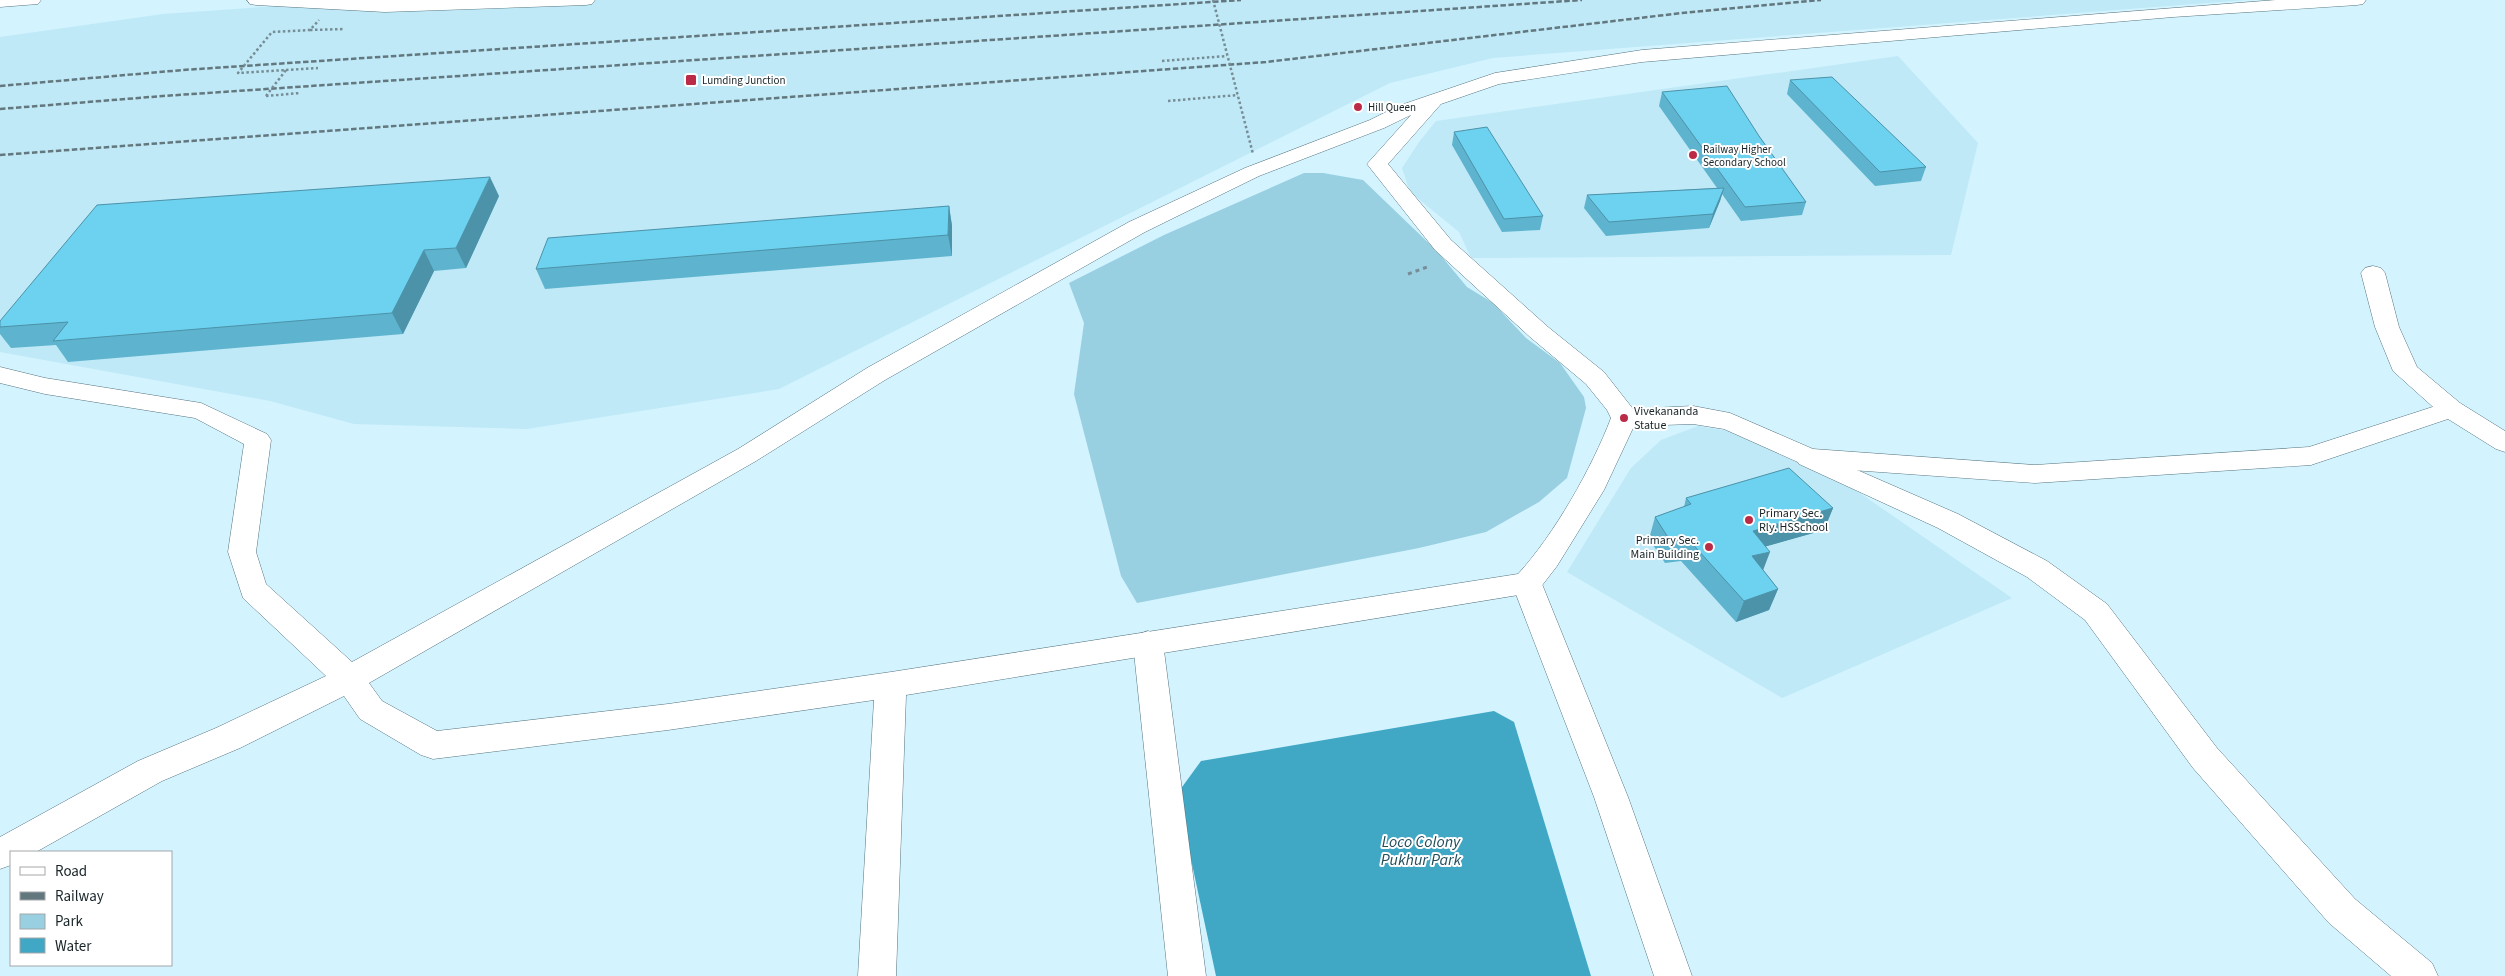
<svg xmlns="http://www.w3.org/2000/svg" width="2505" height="976" font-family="'Source Sans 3',sans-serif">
	<rect width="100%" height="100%" fill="#d3f3ff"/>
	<path fill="#bfe9f7" d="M362,0H2247L1493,58L1390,83L779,389L527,429L354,424L270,401L0,352V37L163,14Z
		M1898,56L1978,143L1951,255L1471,258L1459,232L1410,192L1402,168L1419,142L1436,121Z
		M1698,426L1734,432L1809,458L2012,598L1782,698L1567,572L1631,468L1661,440Z"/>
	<path fill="#98d0e2" d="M1304,173H1323L1363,180L1438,252L1467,287L1493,303L1526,338L1560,363L1584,397L1586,408L1567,478L1539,502L1486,532L1419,548L1137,603L1121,576L1074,394L1084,323L1069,283L1164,235Z"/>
	<path fill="#40a7c5" d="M1494,711L1514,722L1591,976H1216L1177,794L1201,761Z"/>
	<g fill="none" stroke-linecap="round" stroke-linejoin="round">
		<g stroke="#56747e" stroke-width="1">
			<path id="street" d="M0,0H41L38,4L0,7Z
				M247,0H595L592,4L586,5L385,12L256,5L250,4Z
				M2373,266L2381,268L2385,273L2399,327L2417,367L2460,403L2464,409L2460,415L2451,417L2442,415L2393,371L2375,327L2361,273L2365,268Z
				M1809,449L1958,514L2047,561L2107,604L2217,748L2355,899L2432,963L2438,976H2391L2329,923L2193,768L2085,620L2027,577L1938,528L1799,464L1796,458L1799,452Z
				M1527,573L1537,576L1542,584L1628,797L1692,976H1654L1594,797L1512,584L1517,576Z
				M1148,631L1159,635L1163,643L1206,976H1168L1133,643L1137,635Z"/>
		</g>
		<g stroke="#56747e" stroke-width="1">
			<path id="secondary" d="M2276,0H2366L2363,4L2357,5L2173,17L1642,62L1499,84L1441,104L1388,164L1451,240L1548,327L1604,372L1633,409L1693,406L1730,413L1813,449L2035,465L2309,447L2451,401L2460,403L2505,431V452L2496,449L2448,419L2311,465L2035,483L1809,467L1724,429L1693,424L1634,426L1604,490L1557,566L1537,592L906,695L896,976H858L874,700L668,730L433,759L421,755L360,719L344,696L240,748L162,781L36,852H11V865L0,869V837L138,761L216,728L326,676L243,598L228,552L244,444L195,418L45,394L0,383V367L45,378L201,403L267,434L271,440L256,552L266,584L352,662L738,449L867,368L1129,222L1245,168L1370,120L1398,106L1495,73L1642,50ZM1411,115L1367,164L1435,250L1530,337L1586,384L1607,410L1611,418C1592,468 1554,535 1518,574L891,672L668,704L437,731L382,701L369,683L756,461L885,380L1145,232L1259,176L1384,128Z"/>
		</g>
		<path stroke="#768d95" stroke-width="2.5" stroke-dasharray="2.5 2.5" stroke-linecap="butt" d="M310,30L345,29
			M1162,61L1227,56
			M286,70L318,68
			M266,96L300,93
			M1168,101L1238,95"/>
		<path stroke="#768d95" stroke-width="3" stroke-dasharray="4 4" stroke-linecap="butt" d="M1408,274L1430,266"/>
		<use href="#street" fill="#fff" fill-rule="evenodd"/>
		<use href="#secondary" fill="#fff" fill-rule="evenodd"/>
		<path stroke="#63777e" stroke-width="2.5" stroke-dasharray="5.5 2.5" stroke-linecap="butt" d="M0,86L183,70L1241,0
			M0,109L163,96L1582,0
			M0,155L1266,62L1682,13L1821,0"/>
		<path stroke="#768d95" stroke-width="2.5" stroke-dasharray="2.5 2.5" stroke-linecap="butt" d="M1213,0L1253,154
			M266,96L286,70L238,73L272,32L310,30L319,20"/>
	</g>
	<path fill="#5eb4ce" d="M1790,80L1926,167L1921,181L1875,186L1787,94Z
		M1662,92L1759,136L1806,202L1802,215L1741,221L1722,194L1720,201L1709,228L1606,236L1584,208L1587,195L1717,188L1659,106Z
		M1454,132L1543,216L1540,230L1502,232L1452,145Z
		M499,196L466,268L434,271L403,334L68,362L56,345L11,348L0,334V321Z
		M949,206L952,226V256L545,289L536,269Z
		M1686,498L1833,508L1824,530L1766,546L1763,570L1778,589L1769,610L1736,622L1681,561L1665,563L1649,539L1655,517L1684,507Z"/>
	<path fill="#4c92a8" d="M490,177L499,196L466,268L456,248Z
		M1724,188L1720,201L1709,228L1713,214Z
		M949,206L952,226V256L948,235Z
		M424,250L434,271L403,334L392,313Z
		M1833,508L1824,530L1746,552L1753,531Z
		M1770,552L1762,573L1752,556Z
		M1778,589L1769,610L1736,622L1744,601Z"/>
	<path fill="#6dd1f0" stroke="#4c92a8" d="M1832,77L1926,167L1880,172L1790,80Z
		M1727,86L1759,136L1806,202L1745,207L1662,92Z
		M1487,127L1543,216L1504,219L1454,132Z
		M490,177L456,248L424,250L392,313L53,341L68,322L0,327V321L97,205Z
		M1724,188L1713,214L1609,222L1587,195Z
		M949,206L948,235L536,269L548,238Z
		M1789,468L1833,508L1753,531L1770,552L1752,556L1778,589L1744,601L1688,539L1671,542L1655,517L1691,504L1686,498Z"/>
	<g fill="#bb2a46" stroke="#fff" stroke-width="2">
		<rect x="685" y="74" width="12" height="12" rx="2.5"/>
		<circle cx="1358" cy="107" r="5"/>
		<circle cx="1693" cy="155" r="5"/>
		<circle cx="1624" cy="418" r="5"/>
		<circle cx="1749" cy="520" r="5"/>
		<circle cx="1709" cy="547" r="5"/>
	</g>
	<g text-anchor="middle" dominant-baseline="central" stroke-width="4" stroke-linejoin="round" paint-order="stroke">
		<g font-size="11" fill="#182428" stroke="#fff" text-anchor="start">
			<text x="702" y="80">Lumding Junction</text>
			<text x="1368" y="107">Hill Queen</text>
			<text x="1703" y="149">Railway Higher<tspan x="1703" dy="13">Secondary School</tspan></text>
		</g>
		<g font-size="12" fill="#182428" stroke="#fff" text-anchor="start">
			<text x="1634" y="411">Vivekananda<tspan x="1634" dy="14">Statue</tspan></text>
			<text x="1759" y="513">Primary Sec.<tspan x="1759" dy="14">Rly. HSSchool</tspan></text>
			<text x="1699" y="540" text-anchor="end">Primary Sec.<tspan x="1699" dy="14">Main Building</tspan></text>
		</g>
		<g font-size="16" font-style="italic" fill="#224e5b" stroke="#fff">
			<text x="1421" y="842">Loco Colony<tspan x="1421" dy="18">Pukhur Park</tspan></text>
		</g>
	</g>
	<rect x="10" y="851" width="162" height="115" fill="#ffffff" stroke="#a3a7a9"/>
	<rect x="20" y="867" width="25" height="8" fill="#ffffff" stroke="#a3a7a9"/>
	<text x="55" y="876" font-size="15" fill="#182428">Road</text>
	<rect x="20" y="892" width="25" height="8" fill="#63777e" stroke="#a3a7a9"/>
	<text x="55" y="901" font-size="15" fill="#182428">Railway</text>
	<rect x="20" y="914" width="25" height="15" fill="#98d0e2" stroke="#a3a7a9"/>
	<text x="55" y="926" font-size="15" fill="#182428">Park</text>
	<rect x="20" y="938" width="25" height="15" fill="#40a7c5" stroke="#a3a7a9"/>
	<text x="55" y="951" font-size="15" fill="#182428">Water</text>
</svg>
